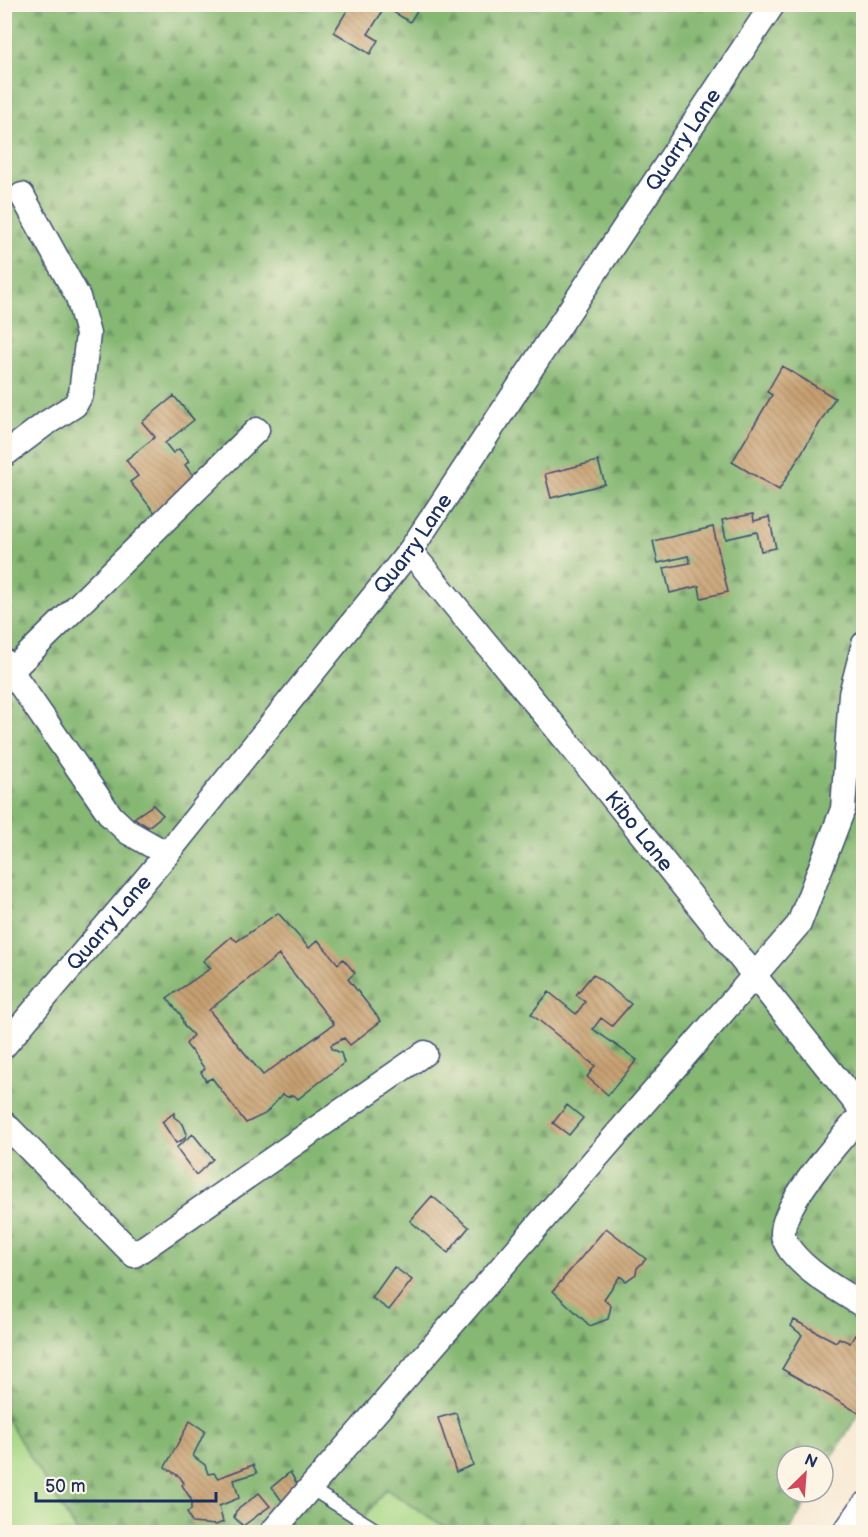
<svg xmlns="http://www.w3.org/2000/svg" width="868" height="1537" font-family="'Balsamiq Sans',sans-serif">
	<defs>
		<pattern id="forest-firs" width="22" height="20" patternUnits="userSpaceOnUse" patternTransform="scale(1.5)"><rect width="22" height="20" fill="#86b873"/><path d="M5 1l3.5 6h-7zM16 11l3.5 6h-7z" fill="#6d9662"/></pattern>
		<pattern id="building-back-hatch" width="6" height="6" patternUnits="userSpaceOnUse" patternTransform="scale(1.5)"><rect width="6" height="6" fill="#c7a071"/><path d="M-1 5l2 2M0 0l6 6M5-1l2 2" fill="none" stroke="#a18360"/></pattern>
	</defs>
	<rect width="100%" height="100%" fill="#fcf5e5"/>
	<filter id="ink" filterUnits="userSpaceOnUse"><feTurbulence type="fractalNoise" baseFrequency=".0167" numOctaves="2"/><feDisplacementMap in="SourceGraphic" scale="12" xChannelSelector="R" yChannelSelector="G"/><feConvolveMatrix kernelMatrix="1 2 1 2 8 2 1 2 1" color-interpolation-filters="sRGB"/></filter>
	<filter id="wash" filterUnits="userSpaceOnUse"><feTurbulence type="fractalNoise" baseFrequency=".008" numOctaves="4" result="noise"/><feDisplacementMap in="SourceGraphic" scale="24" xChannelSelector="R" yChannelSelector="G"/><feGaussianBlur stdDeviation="1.35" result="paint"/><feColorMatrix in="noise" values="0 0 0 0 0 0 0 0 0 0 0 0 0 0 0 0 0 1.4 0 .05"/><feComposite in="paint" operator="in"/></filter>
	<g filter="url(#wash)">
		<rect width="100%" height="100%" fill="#f7e8d1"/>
		<path fill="#a8d886" stroke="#628472" stroke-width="1.5" d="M5,1416L77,1532H5Z
			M386,1489L453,1532H352Z"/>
		<path fill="url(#forest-firs)" stroke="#507468" stroke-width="1.5" d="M5,5H863L864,1404L823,1473V1456H787V1492H812L789,1532H453L386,1489L352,1532H77L5,1416Z"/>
		<g id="blocks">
			<path fill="url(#building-back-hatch)" fill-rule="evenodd" d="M351,4H376L384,9L368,34L378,40L370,54L334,32Z
				M380,4H421L410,22Z
				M782,366L835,398L779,490L732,462L772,395L767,392Z
				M174,396L194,420L165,443L173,453L179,449L189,461L185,465L196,479L155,513L130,482L138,476L126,460L155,437L142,422Z
				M598,461L605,484L551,498L545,474Z
				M753,514L754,521L769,517L776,548L761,551L757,532L726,539L722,520Z
				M713,527L728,592L701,598L699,586L670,593L664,568L690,563L688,556L658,563L653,541Z
				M153,805L163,815L148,827L134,818Z
				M278,913L309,948L318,940L338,964L343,959L355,973L348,979L381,1021L350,1045L344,1038L331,1045L332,1049L341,1053L344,1063L298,1099L294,1095L287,1097L283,1094L265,1114L246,1123L212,1078L206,1081L201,1072L205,1069L186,1044L193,1035L184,1026L181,1015L167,998L211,968L203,961L231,937L237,941ZM279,955L334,1024L263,1075L209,1010Z
				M593,974L631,1004L612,1026L601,1018L593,1029L637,1060L608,1095L587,1077L595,1066L531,1014L549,992L576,1014L585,1002L576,995Z
				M567,1105L583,1118L569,1135L553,1123Z
				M174,1113V1117L183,1124L187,1134L184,1139L176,1143L162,1122Z
				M193,1134L213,1159L196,1175L176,1148Z
				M432,1196L469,1227L448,1253L410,1221Z
				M606,1228L646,1259L637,1268L636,1274L626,1281L620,1276L604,1299L611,1306L608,1319L590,1326L553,1291Z
				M394,1267L412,1280L389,1310L372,1298Z
				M794,1320L836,1342L839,1338L850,1343L855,1335L864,1340V1371L858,1377L864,1381V1416L782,1369L802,1335L791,1326Z
				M456,1413L473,1465L456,1472L438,1418Z
				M190,1421L205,1431L193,1456L205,1465L208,1474L214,1473L218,1478L253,1465L257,1473L234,1480L239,1498L219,1506L223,1522L216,1525L192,1523L187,1512L191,1510V1499L182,1485L184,1483L180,1477L165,1467Z
				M290,1472L300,1489L284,1504L272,1487Z
				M259,1493L270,1506L243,1526L234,1517L236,1511Z"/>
		</g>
	</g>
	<g filter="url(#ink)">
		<use href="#blocks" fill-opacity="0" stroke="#3c4b6f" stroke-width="1.5"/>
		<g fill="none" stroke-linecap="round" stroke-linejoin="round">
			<g stroke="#3c4b6f" stroke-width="15">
				<path id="service" d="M310,1488L380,1532"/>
			</g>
			<g stroke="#3c4b6f" stroke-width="27">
				<g id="minor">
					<path d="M4,455L45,424L75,405L81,394L88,334L78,297L22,195"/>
					<path id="s1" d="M410,551L585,763L864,1113"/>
					<path d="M4,661L111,816L128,832L167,854"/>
					<path d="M11,671L257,430"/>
					<path id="s2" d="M4,1046L167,854L410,551L773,4"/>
					<path d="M863,1113C843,1137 781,1204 783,1234C783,1238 788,1247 791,1251C809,1274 839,1290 864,1306"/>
					<path d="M4,1123L134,1255L425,1053"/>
					<path d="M272,1532L799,924L843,809L851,694L864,644"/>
					<path d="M845,1532L864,1505"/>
				</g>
			</g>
			<use href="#service" stroke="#fff" stroke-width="12"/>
			<use href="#minor" stroke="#fff" stroke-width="24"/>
		</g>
	</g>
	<g text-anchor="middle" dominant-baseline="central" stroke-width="4.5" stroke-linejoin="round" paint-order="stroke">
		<g font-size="21" fill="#1b2f5e" stroke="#fcf5e5">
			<text stroke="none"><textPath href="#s2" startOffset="1134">Quarry Lane</textPath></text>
			<text stroke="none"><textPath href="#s2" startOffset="648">Quarry Lane</textPath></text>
			<text stroke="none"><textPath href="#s1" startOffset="362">Kibo Lane</textPath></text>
			<text stroke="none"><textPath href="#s2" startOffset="162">Quarry Lane</textPath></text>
		</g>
	</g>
	<rect width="868" height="1537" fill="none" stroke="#fcf5e5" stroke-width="24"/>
	<g transform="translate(805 1474) rotate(25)"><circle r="28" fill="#fcf5e5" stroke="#a2a6af" stroke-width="1.5"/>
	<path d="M0-4.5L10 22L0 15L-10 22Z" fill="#d1495b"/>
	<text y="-9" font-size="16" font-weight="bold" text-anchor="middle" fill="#1b2f5e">N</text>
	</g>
	<path d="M36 1492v9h180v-9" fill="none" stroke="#1b2f5e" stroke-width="3"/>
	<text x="45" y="1492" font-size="18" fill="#1b2f5e" stroke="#fcf5e5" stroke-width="4.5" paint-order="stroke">50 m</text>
</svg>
